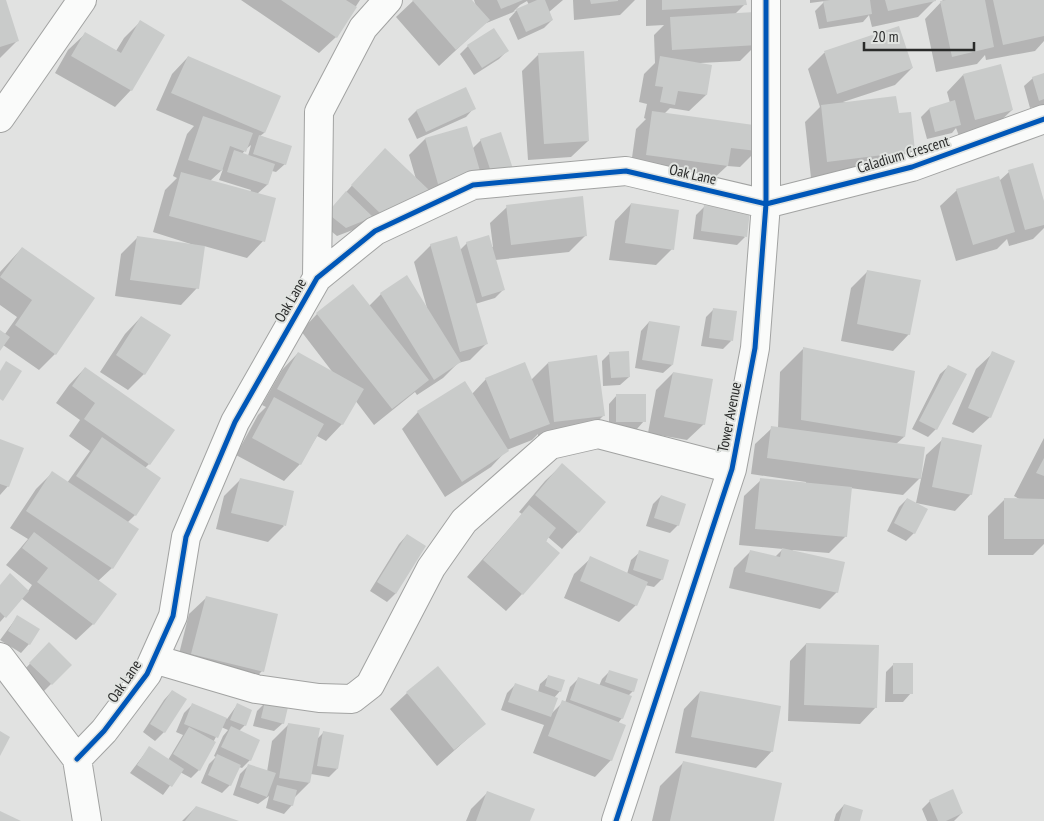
<svg xmlns="http://www.w3.org/2000/svg" width="1044" height="821" font-family="'PT Sans Narrow',sans-serif">
	<rect width="100%" height="100%" fill="#e1e2e1"/>
	<path fill="#0003" fill-rule="evenodd" d="M0,0H5L17,41L0,58Z
		M241,0H360L336,37L319,53Z
		M414,0H470L476,6L474,0H563L549,12L552,20L544,28L518,40L509,19L516,11L484,24L439,66L396,17ZM527,1L529,5L513,12L520,5Z
		M573,0H635L620,15L574,20Z
		M646,0H745V4L735,14L757,44L740,61L700,63L706,95L689,111L670,108L664,114L756,151L740,167L727,166L710,182L630,172L636,129L646,119L644,118L647,104L639,102L644,74L655,63L654,35L664,25L646,26Z
		M810,0H935L918,17L872,27L869,15L863,22L819,29L815,11L825,1L810,3Z
		M943,0H1044V41L1035,51L986,60L985,55L977,64L936,72L925,19Z
		M140,22L131,90L115,107L55,73L68,50L85,34L116,51L124,38Z
		M898,28L912,68L895,85L843,102L898,115L914,151L898,168L811,178L805,122L820,107L808,69L824,53Z
		M468,46L507,51L499,59L474,75L460,54Z
		M539,54L588,141L571,157L528,160L522,71Z
		M188,57L279,97L264,133L260,136L285,164L276,172L272,171L267,185L257,194L263,241L247,258L204,246L197,288L181,305L115,296L121,254L137,238L197,246L153,232L165,190L177,178L173,176L187,134L194,126L156,110L172,74ZM251,145L248,156L242,154L246,149ZM223,169L219,180L251,190L250,192L210,181Z
		M963,75L1012,110L995,126L959,136L956,128L952,133L927,139L921,117L929,109L950,103L947,92Z
		M1044,75V105L1030,108L1024,86L1033,78Z
		M465,89L474,108L466,117L417,139L408,119L416,111Z
		M425,139L472,149L481,140L512,169L337,236L320,222L369,166L416,179L409,155Z
		M1009,172L1044,205V228L1033,239L1009,246L1007,239L997,249L956,261L940,206L957,190L999,181Z
		M631,204L672,249L656,265L609,260L615,221Z
		M705,206L745,237L737,245L693,239L696,215Z
		M507,207L586,235L569,252L495,260L503,290L495,298L475,304L486,344L470,360L458,363L443,378L417,395L415,392L374,425L355,400L342,424L326,441L317,436L300,464L284,481L236,455L258,415L266,407L262,405L282,370L298,353L334,374L301,331L317,314L353,285L369,306L381,294L427,308L414,262L431,245L460,250L467,243L493,247L490,223Z
		M22,248L55,354L39,370L3,345L0,348V331L5,334L17,317L0,305V272Z
		M867,272L909,334L893,351L841,341L851,288Z
		M714,309L731,341L723,349L701,346L706,317Z
		M141,317L144,374L128,390L100,372L125,334Z
		M649,322L672,365L663,373L635,368L641,331Z
		M803,349L914,372L904,437L896,444L920,478L903,495L850,488L846,536L829,553L792,550L837,592L820,609L729,588L734,568L751,551L775,557L783,549L739,545L744,496L761,480L806,484V482L751,474L755,444L772,428H778L780,372Z
		M610,353L629,377L620,385L603,386L602,361Z
		M993,353L990,417L973,433L952,424L976,369Z
		M548,363L603,416L587,432L538,438V434L532,440L507,450L491,467L445,497L402,429L418,412L472,394L486,379L531,380Z
		M949,366L936,429L928,437L912,429L940,374Z
		M85,368L149,464L145,468L135,515L127,523L112,568L98,581L93,624L76,640L21,598L0,622V586L28,591L32,585L6,565L28,539L10,528L36,489L52,473L67,483L90,451L69,436L80,420L56,403L69,385Z
		M673,373L704,424L687,440L648,433L656,390Z
		M617,395L644,421L636,430L609,429V404Z
		M1044,438V544L1033,555H988V516L1005,499L1021,500L1014,496Z
		M943,439L971,494L955,511L916,503L926,455Z
		M0,440L8,486L0,495Z
		M562,465L578,532L562,549L548,537L522,594L506,611L467,577L522,514L519,512L545,481Z
		M241,479L284,526L268,542L216,529L224,496Z
		M661,496L678,525L670,533L646,526L653,504Z
		M907,499L914,533L906,541L887,531L899,507Z
		M407,535L424,546L395,594L387,602L370,591L399,544Z
		M640,552L662,579L654,587L645,585L636,605L619,622L564,598L574,574L591,558L627,574L631,560Z
		M206,598L262,671L246,688L175,670L189,614Z
		M17,617L38,629L29,644L21,653L0,640Z
		M49,644L70,665L43,692L22,672Z
		M806,644L876,707L860,724L788,721L790,661Z
		M894,664L911,693L903,702H885L886,672Z
		M610,671L633,691L628,696L622,718L618,723L611,760L595,777L533,753L544,725L501,710L507,693L515,685L538,692L540,684L549,676L560,691L554,698L552,713L563,702L565,703L570,687L578,679L599,686L602,679Z
		M172,691L185,700L164,732L155,741L143,732L164,700Z
		M700,692L772,751L756,768L675,753L684,709Z
		M407,693L484,724L437,766L390,709Z
		M265,703L283,723L274,731L253,726L257,711Z
		M192,705L227,719L237,705L245,725L239,731L250,760L242,768L239,767L230,785L222,793L201,783L209,764L216,757L214,756L223,736L228,730L221,727L199,770L191,778L180,772L163,795L130,773L149,748L168,760L183,735L176,732L184,713Z
		M289,724L317,739L324,732L337,769L329,777L311,774L309,783L294,798L292,805L284,814L266,808L269,796L258,804L233,795L240,774L248,766L267,772L272,741Z
		M684,762L772,821H652L660,786Z
		M487,793L529,821H466L471,809Z
		M930,801L962,813L954,821H927L922,809Z
		M844,805L859,821H834L836,814Z
		M196,807L236,821H182Z"/>
	<path fill="#c9cbca" d="M0,0H6L19,41L0,47Z
		M281,0H346L357,7L337,38Z
		M412,0H472L490,20L456,50Z
		M497,0H523L501,9Z
		M537,0H545L553,20L526,32L516,9Z
		M590,0H618V1L591,4Z
		M662,0H746L747,5L662,10Z
		M830,0H870L872,14L827,22L823,1Z
		M885,0H936V1L888,11Z
		M946,0H985L994,47L952,57L940,1Z
		M993,0H1044V36L1003,45Z
		M755,12L758,45L672,50L670,17Z
		M140,20L165,35L132,91L71,56L85,32L121,53Z
		M899,26L913,68L837,94L824,51Z
		M494,28L509,51L482,68L467,45Z
		M584,51L589,141L544,144L538,53Z
		M188,56L281,96L265,133L171,93Z
		M660,56L712,65L707,95L678,91L675,105L660,102L663,87L655,86Z
		M1001,64L1013,110L975,120L963,74Z
		M1044,73V99L1039,101L1032,77Z
		M466,87L476,109L426,132L416,110Z
		M896,96L899,113L911,112L915,151L827,162L821,105Z
		M955,100L961,125L935,132L929,108Z
		M652,111L761,126L757,151L731,148L728,166L646,155Z
		M203,116L253,133L246,152L230,146L222,171L188,160Z
		M467,126L480,171L438,184L425,138Z
		M501,132L513,169L492,175L480,139Z
		M259,135L292,146L286,165L253,154Z
		M385,148L429,190L383,216L351,185Z
		M234,150L275,164L268,185L227,172Z
		M1033,163L1044,201V225L1025,230L1008,170Z
		M181,172L276,198L265,242L169,216Z
		M999,176L1015,232L973,245L956,189Z
		M346,191L373,217L346,228L327,213Z
		M583,196L587,236L511,245L506,205Z
		M631,203L679,210L674,250L625,243Z
		M704,205L750,211L747,237L701,231Z
		M489,235L505,290L482,297L466,242Z
		M137,236L205,246L199,289L130,280Z
		M457,236L488,344L460,352L430,244Z
		M22,247L95,298L56,355L15,325L32,300L0,277Z
		M867,270L921,280L910,335L857,324Z
		M407,275L461,362L434,380L380,293Z
		M353,284L429,380L392,409L316,313Z
		M713,308L737,311L733,341L709,338Z
		M141,316L171,335L145,375L116,355Z
		M649,321L680,326L673,365L642,360Z
		M0,330L10,337L0,351Z
		M803,347L915,371L905,437L801,420Z
		M629,351L630,377L611,378L609,352Z
		M992,351L1015,361L991,418L968,408Z
		M298,352L364,389L343,425L277,389Z
		M597,355L605,416L554,422L548,362Z
		M6,361L22,371L3,401L0,399V371Z
		M525,362L550,424L510,439L485,378Z
		M948,365L967,374L937,430L919,421Z
		M85,367L175,430L150,465L84,419L95,403L72,386Z
		M673,372L713,379L705,425L664,417Z
		M465,381L509,451L462,482L417,411Z
		M616,394H646V422H616Z
		M274,397L324,424L301,465L252,438Z
		M771,426L925,447L921,479L767,458Z
		M102,437L161,478L136,516L76,476Z
		M942,437L982,445L972,495L932,487Z
		M0,439L24,448L9,487L0,484Z
		M1044,458V476L1036,473Z
		M562,463L606,502L579,533L535,495Z
		M52,471L139,529L113,569L26,511Z
		M240,478L294,491L286,526L231,513Z
		M760,478L852,487L847,537L755,529Z
		M661,495L686,504L679,526L654,518Z
		M907,498L928,509L915,534L894,523Z
		M1004,498L1044,499V539H1004Z
		M529,505L556,528L546,541L560,553L523,595L483,560Z
		M34,532L117,594L94,625L37,582L48,568L22,548Z
		M407,534L426,546L396,594L377,582Z
		M782,548L845,562L838,593L745,572L750,550L780,557Z
		M639,550L669,560L663,580L633,570Z
		M590,556L648,582L637,606L580,581Z
		M10,573L29,591L6,618L0,612V585Z
		M206,596L278,614L264,672L191,654Z
		M17,615L40,629L30,645L8,631Z
		M49,642L72,665L52,685L29,663Z
		M806,643L879,645L877,708L804,705Z
		M893,663H913V694H893Z
		M438,666L486,724L454,750L406,692Z
		M609,670L638,679L634,692L605,682Z
		M548,675L565,680L561,692L545,686Z
		M578,677L632,696L623,719L570,700Z
		M515,683L558,698L551,717L508,702Z
		M172,690L187,699L165,733L150,724Z
		M700,691L781,706L773,752L691,737Z
		M562,700L626,725L612,761L548,736Z
		M265,701L288,707L284,724L261,718Z
		M192,703L227,718L218,738L184,724Z
		M237,703L252,710L246,726L230,720Z
		M288,723L320,728L310,783L279,778Z
		M231,726L260,740L251,761L221,747Z
		M189,727L216,742L200,771L173,754Z
		M0,731L10,737L0,756Z
		M323,731L344,735L338,769L317,766Z
		M149,746L184,769L172,787L137,765Z
		M217,754L241,765L231,786L208,775Z
		M683,761L782,783L774,821H670Z
		M248,764L276,773L267,797L240,787Z
		M277,785L297,790L293,806L273,800Z
		M953,789L963,813L946,821H938L929,800Z
		M487,791L535,809L530,821H476Z
		M844,804L863,810L860,821H839Z
		M196,806L239,821H185Z
		M0,811L21,821H0Z"/>
	<g fill="none" stroke-linecap="round" stroke-linejoin="round">
		<g stroke="#a2a3a2" stroke-width="30">
			<path id="minor" d="M0,118L82,0
				M317,278L319,112L363,28L388,0
				M0,657L77,759L87,821
				M154,659L256,689L319,698L352,699L370,685L431,568L464,521L550,445L598,434L732,469
				M77,759L104,731L147,674L173,616L186,537L235,422L317,278L375,231L473,185L626,171L766,204L912,167L1044,119
				M616,821L732,469L755,348L766,204V0"/>
		</g>
		<use href="#minor" stroke="#fafbfa" stroke-width="28"/>
		<g stroke="#e0e3e0" stroke-width="8">
			<path id="cycleway" d="M77,759L104,731L147,674L173,616L186,537L235,422L317,278L375,231L473,185L626,171L766,204L912,167L1044,119
				M616,821L732,469L755,348L766,204V0"/>
		</g>
		<use href="#cycleway" stroke="#0057b8" stroke-width="5"/>
	</g>
	<g text-anchor="middle" dominant-baseline="central" stroke-width="4" stroke-linejoin="round" paint-order="stroke">
		<g font-size="15" fill="#2a2b2a" stroke="#e0e3e0">
			<text transform="translate(903 154) rotate(-17)">Caladium Crescent</text>
			<text transform="translate(693 174) rotate(13)">Oak Lane</text>
			<text transform="translate(290 300) rotate(-60)">Oak Lane</text>
			<text transform="translate(729 417) rotate(-79)">Tower Avenue</text>
			<text transform="translate(124 681) rotate(-56)">Oak Lane</text>
		</g>
	</g>
	<path d="M864 42v8h110v-8" fill="none" stroke="#2a2b2a" stroke-width="2.5"/>
	<text x="872" y="42" font-size="15" fill="#2a2b2a" stroke="#e0e3e0" stroke-width="4" paint-order="stroke">20 m</text>
</svg>
